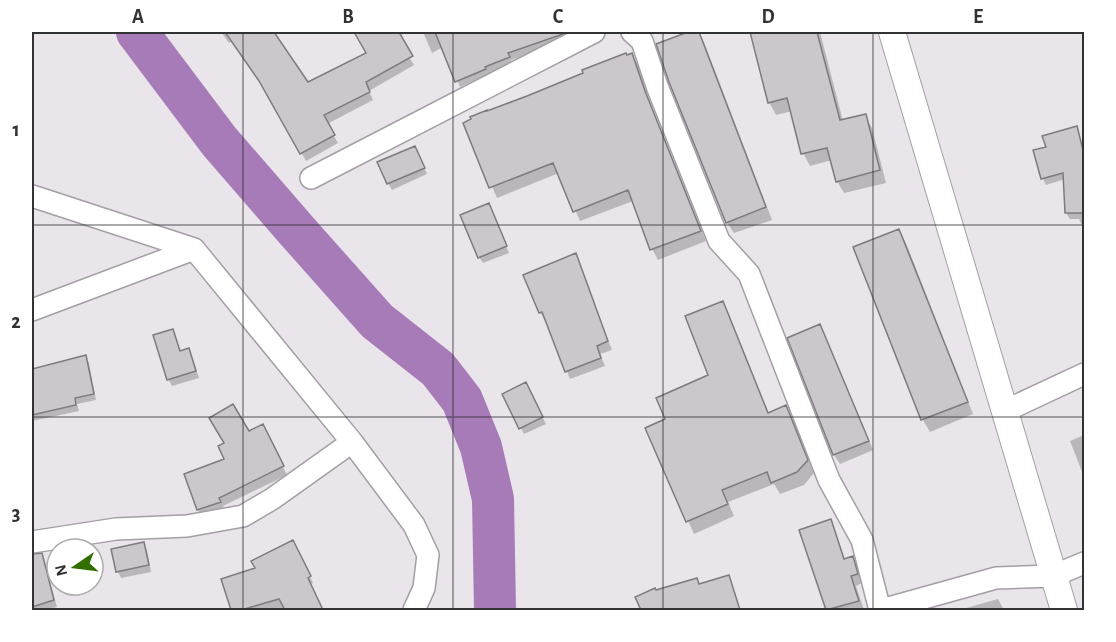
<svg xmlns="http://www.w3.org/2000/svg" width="1116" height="642" font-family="'Alegreya Sans',sans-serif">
	<rect width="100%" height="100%" fill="#e9e5ea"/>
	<path fill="#0003" d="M221,32H272L308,84L368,53L356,32H394L414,65L369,91L373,100L327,124L338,143L306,161L265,88L232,41L229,43Z
		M423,32H565L568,39L511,60L512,63L460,87L443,47L432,53Z
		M692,32H698L704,42L772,220L734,233L726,221L658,44Z
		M751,32H820L843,121L865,116L872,128L886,183L844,193L837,181L832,160L810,166L803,153L792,111L776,115L769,102Z
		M632,54L638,65L650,103L706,241L658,260L652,249L633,201L580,221L559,173L497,198L464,122Z
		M1076,128L1084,152V230L1079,219H1070L1066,213L1065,179L1046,185L1043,179L1048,148Z
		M418,154L427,174L392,190L388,183Z
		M492,211L509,253L483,263L479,257Z
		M899,230L906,243L973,414L930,432L923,420L854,248Z
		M575,255L612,350L600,354L605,366L570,379L547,320H545L540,312Z
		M722,303L729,315L769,414L786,407L793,419L814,473L804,485L780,494L774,484L728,502L734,516L694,534L647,429L667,420L710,376Z
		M173,331L180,352L189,350L192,356L199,378L172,386L168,379Z
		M825,336L873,450L840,464L834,455L789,339Z
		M85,357L89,363L96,400L77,404L79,411L32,421V391L42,389Z
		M529,390L546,424L524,434L504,395Z
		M249,433L267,434L287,475L223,506L224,510L203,518L198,510L226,460V444Z
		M1084,435V477L1070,441Z
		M830,521L835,531L845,560L852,558L858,567L862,583L856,586L864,610H827L801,531Z
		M143,544L147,550L151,572L121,578L118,572L113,550Z
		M296,548L313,583L310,584L322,610H233L223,580L257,569Z
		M41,557L45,563L57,607L43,610H32V559Z
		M700,585L741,610H642L637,598Z
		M998,599L1004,610H959Z"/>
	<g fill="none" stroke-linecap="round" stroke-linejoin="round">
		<path stroke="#a77ab8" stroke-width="42" d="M137,32L219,141L297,231L377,321L438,369L462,400L481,447L493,499L495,610"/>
	</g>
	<path fill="#cbc7cc" stroke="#7e7b80" stroke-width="1.5" d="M225,32H274L308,82L366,53L354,32H399L413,56L366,82L370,92L324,115L335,135L300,154L259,81Z
		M435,32H563V34L508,53L510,57L485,67L486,69L455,82Z
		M688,32H699L766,207L726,223L669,82L656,44Z
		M750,32H817L840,120L866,114L880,170L836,182L827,148L801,154L787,98L768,103Z
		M626,53L627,55L632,53L645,91L701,231L650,250L628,190L573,212L553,163L489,188L463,123L471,119L470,117L487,110V111L527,96L583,73L582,70Z
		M1077,126L1084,154V213H1065L1063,173L1041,179L1033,150L1046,147L1042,136Z
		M415,146L425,168L387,184L377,162Z
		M489,203L507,246L478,258L460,215Z
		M899,229L968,402L921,420L853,247Z
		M576,253L608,341L597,346L601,358L565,372L542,312L539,313L523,275Z
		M723,301L768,413L786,405L808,460L797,472L771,483L767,472L722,490L728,504L686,522L645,428L665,419L656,398L708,375L685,316Z
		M820,324L869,441L833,455L787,338Z
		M173,329L180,351L189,348L196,371L167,380L153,335Z
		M86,355L94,394L75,398L76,405L32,415V369Z
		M526,382L543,417L519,429L502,394Z
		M233,404L249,431L263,424L284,466L219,498L221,502L197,510L184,474L224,459L218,446L224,443L209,418Z
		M831,519L844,559L853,556L858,574L851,576L859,601L826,610L799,530Z
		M293,540L311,576L308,578L323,610H285L279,599L241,610H231L221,579L255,568L251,561Z
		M144,542L149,565L116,572L111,549Z
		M42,553L54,600L32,607V554Z
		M729,575L740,610H641L635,597L655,588L656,590L697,578L699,584Z"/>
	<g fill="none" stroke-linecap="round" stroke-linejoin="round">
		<g stroke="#a39fa4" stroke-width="24">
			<path id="minor" d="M632,32L642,41L657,86L719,241L749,274L829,480L862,540L880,610
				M311,178L594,32
				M32,196L194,249L352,442L414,525L428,555L424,588L414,610
				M32,310L194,249
				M1005,411L1084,374
				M32,542L116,529L187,526L243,516L272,499L352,442
				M881,610L996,578L1053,576L1084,563"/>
		</g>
		<g stroke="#a39fa4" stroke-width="28">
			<path id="tertiary" d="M892,32L1064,610"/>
		</g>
		<use href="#minor" stroke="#fff" stroke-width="21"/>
		<use href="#tertiary" stroke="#fff" stroke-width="26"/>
	</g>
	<path fill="none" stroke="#323133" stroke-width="1.5" stroke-opacity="0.55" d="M243,32V610M453,32V610M663,32V610M873,32V610M32,225H1084M32,417H1084"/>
	<rect width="1116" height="642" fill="none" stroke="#ffffff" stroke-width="66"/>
	<g transform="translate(75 567) rotate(256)"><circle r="28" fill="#ffffff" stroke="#adadad" stroke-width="1.5"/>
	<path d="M0-4.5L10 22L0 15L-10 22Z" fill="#336f00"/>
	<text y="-9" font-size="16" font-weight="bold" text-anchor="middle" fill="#323133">N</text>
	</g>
	<rect x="33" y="33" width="1050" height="576" fill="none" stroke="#323133" stroke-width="2"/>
	<g font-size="20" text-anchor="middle" font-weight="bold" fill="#323133">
		<text x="138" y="23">A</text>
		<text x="348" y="23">B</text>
		<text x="558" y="23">C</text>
		<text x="768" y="23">D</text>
		<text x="978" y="23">E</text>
		<text x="16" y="136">1</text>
		<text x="16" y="328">2</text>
		<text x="16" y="520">3</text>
	</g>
</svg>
